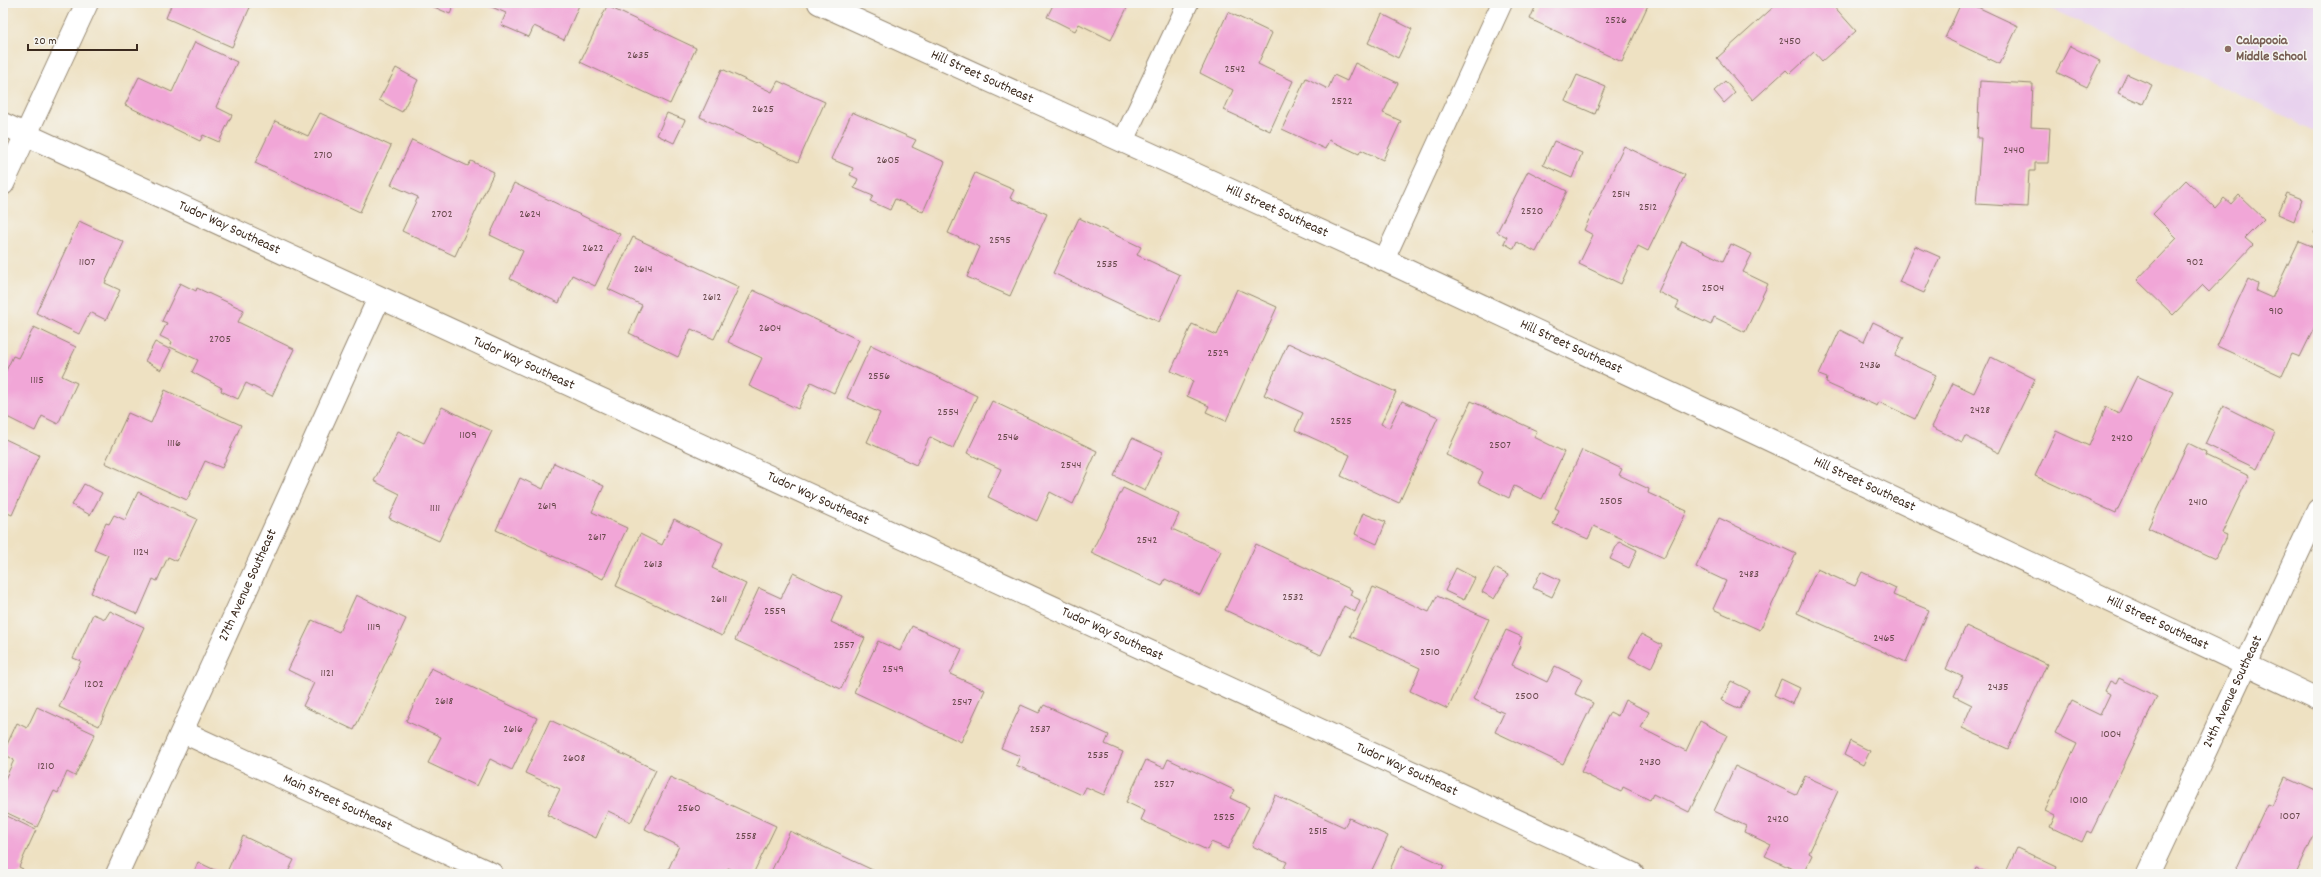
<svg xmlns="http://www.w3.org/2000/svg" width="2321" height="877" font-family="Dekko,sans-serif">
	<rect width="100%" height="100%" fill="#f6f6f2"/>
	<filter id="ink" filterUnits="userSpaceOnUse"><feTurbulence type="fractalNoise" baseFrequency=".025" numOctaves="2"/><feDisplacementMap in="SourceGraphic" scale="8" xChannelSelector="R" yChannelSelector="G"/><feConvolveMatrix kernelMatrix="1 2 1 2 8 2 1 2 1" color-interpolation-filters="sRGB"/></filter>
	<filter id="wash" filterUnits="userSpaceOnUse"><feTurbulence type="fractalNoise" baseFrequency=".012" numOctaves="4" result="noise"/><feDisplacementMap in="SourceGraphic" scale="16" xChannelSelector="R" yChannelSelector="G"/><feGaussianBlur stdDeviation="0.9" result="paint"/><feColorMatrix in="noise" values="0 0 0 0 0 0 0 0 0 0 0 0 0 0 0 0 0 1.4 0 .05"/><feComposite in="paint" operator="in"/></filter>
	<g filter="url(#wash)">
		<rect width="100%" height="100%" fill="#eee1c2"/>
		<path fill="#e8d2ee" d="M2038,3H2318V133L2239,95Z"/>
		<g id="blocks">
			<path fill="#f1a6d7" d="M172,3H252L232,47L166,18Z
				M425,3H455L450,14Z
				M482,3H580L564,40L534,26L529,37L501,25L506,13Z
				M1054,3H1132L1130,7L1128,6L1111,40L1079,24L1075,31L1047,17Z
				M1537,3H1649L1622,62L1530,19Z
				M1778,3H1831L1856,31L1822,61L1814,52L1790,74L1786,70L1753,100L1717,58Z
				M1961,3H1969L2018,26L2000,64L1945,38Z
				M2174,3H2184L2182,7Z
				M607,6L696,48L670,104L580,62Z
				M1228,12L1272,33L1258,64L1293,81L1270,131L1224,110L1233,90L1200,73Z
				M1382,14L1412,29L1398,58L1368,43Z
				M195,42L237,62L216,107L232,115L219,142L203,135L200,141L125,105L139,77L172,92Z
				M2070,46L2100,61L2087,87L2056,72Z
				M1355,63L1398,83L1383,113L1401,121L1383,160L1361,150L1359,154L1329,140L1325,149L1282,129L1306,78L1328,89L1334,75L1347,81Z
				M396,68L418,80L402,112L379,100Z
				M722,69L772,92L778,81L825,102L798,162L700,117Z
				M2127,74L2152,85L2143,104L2118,93Z
				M1577,75L1606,87L1595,114L1565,101Z
				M1725,81L1735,93L1724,103L1714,91Z
				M1980,81L2033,84L2031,127L2050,128L2048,163H2035V171H2029L2027,207L1976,204L1981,138H1977Z
				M852,112L916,140L912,147L945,162L923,212L895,199L890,210L870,201L873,196L854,188L858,179L850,175L853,168L831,159Z
				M320,113L391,146L360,212L255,163L275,121L308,136Z
				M667,113L685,120L674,143L657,135Z
				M412,140L468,166L471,161L494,172L455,256L402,231L418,197L391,185Z
				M1554,141L1582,153L1572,178L1543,165Z
				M1624,146L1685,175L1648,251L1638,246L1621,284L1579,264L1593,235L1584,230Z
				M1528,171L1567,191L1536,252L1517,242L1514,249L1504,243L1507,237L1497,232Z
				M975,173L1014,190L1010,198L1047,214L1010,296L967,277L980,247L948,233Z
				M2186,180L2215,208L2224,198L2231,204L2239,195L2264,219L2245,238L2253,245L2209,292L2202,285L2173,315L2137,280L2177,238L2153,214Z
				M514,183L620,234L595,286L572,275L559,303L510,279L523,251L490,235Z
				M2287,193L2302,199L2294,221L2278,214Z
				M1079,218L1141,247L1137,255L1180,275L1159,322L1053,273Z
				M79,221L124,242L105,283L120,290L106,320L90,312L79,334L36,313Z
				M2318,226V235L2314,233Z
				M633,237L739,287L714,339L691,329L678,357L629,333L642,305L608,289Z
				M1682,241L1723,261L1731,244L1752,254L1743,272L1768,284L1745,332L1714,317L1711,325L1676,308L1679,302L1658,292Z
				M2299,241L2318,249V324H2316L2300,357L2292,354L2282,376L2217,346L2248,279L2258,284L2256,291L2272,298Z
				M1915,246L1940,257L1924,293L1899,282Z
				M180,283L196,291L197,288L244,310L238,322L294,349L272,396L246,383L238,399L221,391L222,388L192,372L198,360L170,347L172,342L160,336L167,323L162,321Z
				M1237,289L1277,307L1226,421L1206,412L1209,406L1187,396L1193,381L1171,371L1192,324L1217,335Z
				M753,290L859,340L834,393L811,382L798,409L749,386L762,358L728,342Z
				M1873,322L1904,337L1895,356L1936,375L1915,419L1879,402L1877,406L1826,383L1827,378L1819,375L1840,330L1864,342Z
				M34,327L76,347L62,376L77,383L58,424L42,416L35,431L3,415V377L13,356L18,358Z
				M155,342L171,350L161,370L145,361Z
				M1288,343L1396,392L1381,424L1389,428L1402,401L1438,417L1399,503L1341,476L1350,455L1295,430L1303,413L1264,395Z
				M871,345L977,396L953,448L930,437L916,465L867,442L880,413L847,398Z
				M1991,357L2035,379L1999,453L1965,436L1962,442L1932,427L1953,383L1974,393Z
				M2137,376L2173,392L2116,513L2035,476L2056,431L2089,446L2106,407L2119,413Z
				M165,390L241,425L222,468L205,461L187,500L105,463L128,413L151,423Z
				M992,401L1097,451L1073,504L1050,492L1037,521L988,497L1001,469L967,453Z
				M1471,401L1537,431L1534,437L1564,452L1542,499L1514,486L1509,498L1478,483L1483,472L1446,455Z
				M2223,406L2275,432L2257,469L2205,444Z
				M442,407L492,431L439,541L389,518L400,494L374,481L398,431L424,443Z
				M3,438L39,455L12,515L3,511Z
				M1132,438L1163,452L1145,491L1114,476Z
				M2188,443L2206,452L2205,455L2249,476L2222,533L2227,535L2215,559L2148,528Z
				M1582,450L1622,469L1619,475L1649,489L1648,493L1687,511L1664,558L1594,526L1588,539L1553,524L1559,510L1555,508Z
				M554,463L604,486L592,512L627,528L603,579L496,530L520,478L543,489Z
				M84,484L102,493L90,515L72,505Z
				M1123,488L1179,514L1172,529L1221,551L1200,595L1165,579L1162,586L1091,553Z
				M138,492L197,519L177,561L168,557L157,581L153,579L138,614L91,593L108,555L94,549L106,523L109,524L114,515L125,520Z
				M1363,513L1386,522L1377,544L1355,534Z
				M1719,518L1796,554L1760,630L1713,609L1726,581L1696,567Z
				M674,519L723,543L712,568L746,584L722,636L616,586L640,534L662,545Z
				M1619,541L1637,550L1629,568L1610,559Z
				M1256,544L1352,590L1350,595L1360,600L1355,612L1344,606L1321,655L1225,610Z
				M1456,568L1475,578L1464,600L1445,591Z
				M1495,568L1508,575L1494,599L1482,592Z
				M1817,569L1855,586L1862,572L1896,588L1893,595L1929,610L1906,662L1797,613Z
				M1541,571L1560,580L1552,597L1533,588Z
				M793,573L842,596L831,622L865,638L841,689L735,640L759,588L781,598Z
				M1373,587L1429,612L1437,596L1489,619L1448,709L1410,691L1420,668L1350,636Z
				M356,595L406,619L354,730L303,706L314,683L288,670L312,620L339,632Z
				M110,611L144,627L99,726L59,707L81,661L73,658L93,614L105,619Z
				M912,626L962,649L950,674L985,690L961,742L854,692L878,641L900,651Z
				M1966,626L2047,664L2008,749L1962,728L1972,705L1954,696L1963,677L1946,669Z
				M1506,630L1522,637L1519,644L1521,646L1512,665L1547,682L1555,666L1582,679L1575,694L1593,703L1563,764L1495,732L1504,713L1473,699Z
				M1641,634L1662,645L1651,668L1629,657Z
				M431,668L537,718L512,770L490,759L477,786L428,763L441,737L406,721Z
				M2119,678L2157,697L2091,833L2087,831L2082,842L2050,827L2055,816L2045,811L2077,744L2055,733L2071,701L2100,715L2110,694L2105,691L2110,681L2116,684Z
				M1781,679L1800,688L1793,704L1774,695Z
				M1731,681L1749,690L1740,709L1721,700Z
				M1625,700L1649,712L1641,728L1686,751L1700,721L1727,735L1689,812L1653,794L1650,800L1623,787L1621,792L1581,772L1610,712L1618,716Z
				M1021,705L1039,713L1044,705L1109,735L1105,744L1123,752L1104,795L1086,787L1082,795L1016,765L1020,756L1001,748Z
				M37,707L95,734L75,776L67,772L58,793L54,791L37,827L3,811V783L14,760L3,753L17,723L27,728Z
				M550,720L656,770L631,822L608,811L596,838L547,815L560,789L525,773Z
				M1850,741L1870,751L1863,765L1844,755Z
				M1168,759L1234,790L1230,798L1249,807L1228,849L1211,842L1207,850L1141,820L1145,811L1126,802L1146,760L1164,768Z
				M1735,766L1796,795L1805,776L1838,791L1809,853L1812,855L1803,874L1765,856L1771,845L1744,832L1746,826L1714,811Z
				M670,777L776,826L753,874H742L728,868L725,874H672L667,872L679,846L645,829Z
				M2285,777L2318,792V826L2296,874H2240L2235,872L2267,804L2272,806Z
				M1275,795L1344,827L1349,818L1388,836L1370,874H1315L1309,871L1307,874H1281L1287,862L1252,846Z
				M3,814L36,830L19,867L23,869L20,874H3Z
				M790,831L881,874H770Z
				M243,836L294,860L287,874H226Z
				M1401,845L1444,865L1440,874H1388Z
				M2017,848L2057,867L2054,874H2005Z
				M198,862L223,874H193Z
				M1976,868L1990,874H1973Z"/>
		</g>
	</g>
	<g filter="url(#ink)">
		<use href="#blocks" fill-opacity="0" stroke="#948670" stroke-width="1"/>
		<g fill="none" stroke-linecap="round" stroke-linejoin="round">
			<g stroke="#948670" stroke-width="22">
				<path id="service" d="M1123,141L1188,3
					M1384,260L1502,3"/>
			</g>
			<g stroke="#948670" stroke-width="24">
				<g id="minor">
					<path id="s1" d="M3,124L1633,874"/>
					<path id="s2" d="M183,732L492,874"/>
					<path id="s3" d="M117,874L379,298"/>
					<path id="s4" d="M2148,874L2318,510"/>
				</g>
			</g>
			<g stroke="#948670" stroke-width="24">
				<g id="tertiary">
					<path id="s5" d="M819,3L1384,260L1753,432L2318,699"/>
					<path d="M3,184L87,3"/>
				</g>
			</g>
			<use href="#service" stroke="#fff" stroke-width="20"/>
			<use href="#minor" stroke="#fff" stroke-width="22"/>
			<use href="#tertiary" stroke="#fff" stroke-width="22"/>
		</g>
	</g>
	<circle fill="#8d6e63" stroke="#f6f6f2" stroke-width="1.5" cx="2228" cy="49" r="4"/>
	<g text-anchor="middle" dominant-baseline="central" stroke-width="3" stroke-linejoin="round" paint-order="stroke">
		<g font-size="12" fill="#68494c">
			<text x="1616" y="20">2526</text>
			<text x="1790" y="41">2450</text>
			<text x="638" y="55">2635</text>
			<text x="1235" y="69">2542</text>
			<text x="1342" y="101">2522</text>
			<text x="763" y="109">2625</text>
			<text x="2014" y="150">2440</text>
			<text x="323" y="155">2710</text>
			<text x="888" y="160">2605</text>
			<text x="1621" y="194">2514</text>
			<text x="1648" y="207">2512</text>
			<text x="1532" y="211">2520</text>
			<text x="442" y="214">2702</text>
			<text x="530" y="214">2624</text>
			<text x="1000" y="240">2595</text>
			<text x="593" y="248">2622</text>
			<text x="87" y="262">1107</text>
			<text x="2195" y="262">902</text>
			<text x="1107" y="264">2535</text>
			<text x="643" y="269">2614</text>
			<text x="1713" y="288">2504</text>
			<text x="712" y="297">2612</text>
			<text x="2276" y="311">910</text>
			<text x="770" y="328">2604</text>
			<text x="220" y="339">2705</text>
			<text x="1218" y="353">2529</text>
			<text x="1870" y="365">2436</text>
			<text x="879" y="376">2556</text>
			<text x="37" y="380">1115</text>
			<text x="1980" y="410">2428</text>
			<text x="948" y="412">2554</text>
			<text x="1341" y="421">2525</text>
			<text x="468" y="435">1109</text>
			<text x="1008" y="437">2546</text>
			<text x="2122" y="438">2420</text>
			<text x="174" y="443">1116</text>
			<text x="1500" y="445">2507</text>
			<text x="1071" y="465">2544</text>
			<text x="1611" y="501">2505</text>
			<text x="2198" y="502">2410</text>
			<text x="547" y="506">2619</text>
			<text x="435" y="508">1111</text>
			<text x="597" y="537">2617</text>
			<text x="1147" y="540">2542</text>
			<text x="141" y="552">1124</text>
			<text x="653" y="564">2613</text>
			<text x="1749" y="574">2483</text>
			<text x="1293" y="597">2532</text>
			<text x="719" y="599">2611</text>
			<text x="775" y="611">2559</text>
			<text x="374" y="627">1119</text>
			<text x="1884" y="638">2465</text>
			<text x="844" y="645">2557</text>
			<text x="1430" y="652">2510</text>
			<text x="893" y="669">2549</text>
			<text x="327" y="673">1121</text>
			<text x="94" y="684">1202</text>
			<text x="1998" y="687">2435</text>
			<text x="1527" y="696">2500</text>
			<text x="444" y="701">2618</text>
			<text x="962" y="702">2547</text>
			<text x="513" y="729">2616</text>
			<text x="1040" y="729">2537</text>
			<text x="2111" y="734">1004</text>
			<text x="1098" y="755">2535</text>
			<text x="574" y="758">2608</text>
			<text x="1650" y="762">2430</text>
			<text x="46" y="766">1210</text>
			<text x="1164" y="784">2527</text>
			<text x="2079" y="800">1010</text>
			<text x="689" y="808">2560</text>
			<text x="2290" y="816">1007</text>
			<text x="1224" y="817">2525</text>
			<text x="1778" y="819">2420</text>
			<text x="1318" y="831">2515</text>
			<text x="746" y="836">2558</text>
		</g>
		<g font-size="14" font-weight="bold" fill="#785e54" stroke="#f6f6f2" text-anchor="start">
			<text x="2236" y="41">Calapooia<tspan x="2236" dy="16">Middle School</tspan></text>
		</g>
		<g font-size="14" fill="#3b2a1e" stroke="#f6f6f2">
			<text stroke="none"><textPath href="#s5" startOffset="179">Hill Street Southeast</textPath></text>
			<text stroke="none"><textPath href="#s5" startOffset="503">Hill Street Southeast</textPath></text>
			<text stroke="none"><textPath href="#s1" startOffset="249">Tudor Way Southeast</textPath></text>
			<text stroke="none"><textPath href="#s5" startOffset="827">Hill Street Southeast</textPath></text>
			<text stroke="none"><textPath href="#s1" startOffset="573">Tudor Way Southeast</textPath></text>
			<text stroke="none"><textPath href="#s5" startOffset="1151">Hill Street Southeast</textPath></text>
			<text stroke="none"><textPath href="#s1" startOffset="897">Tudor Way Southeast</textPath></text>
			<text stroke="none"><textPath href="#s3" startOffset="317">27th Avenue Southeast</textPath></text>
			<text stroke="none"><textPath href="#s5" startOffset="1475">Hill Street Southeast</textPath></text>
			<text stroke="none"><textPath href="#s1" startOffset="1221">Tudor Way Southeast</textPath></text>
			<text stroke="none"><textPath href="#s4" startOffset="201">24th Avenue Southeast</textPath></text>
			<text stroke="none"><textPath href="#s1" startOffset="1545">Tudor Way Southeast</textPath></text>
			<text stroke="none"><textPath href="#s2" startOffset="170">Main Street Southeast</textPath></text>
		</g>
	</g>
	<rect width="2321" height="877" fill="none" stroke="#f6f6f2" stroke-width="16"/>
	<path d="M28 44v6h109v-6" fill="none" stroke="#3b2a1e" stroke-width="2"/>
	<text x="34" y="44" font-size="12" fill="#3b2a1e" stroke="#f6f6f2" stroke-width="3" paint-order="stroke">20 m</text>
</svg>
